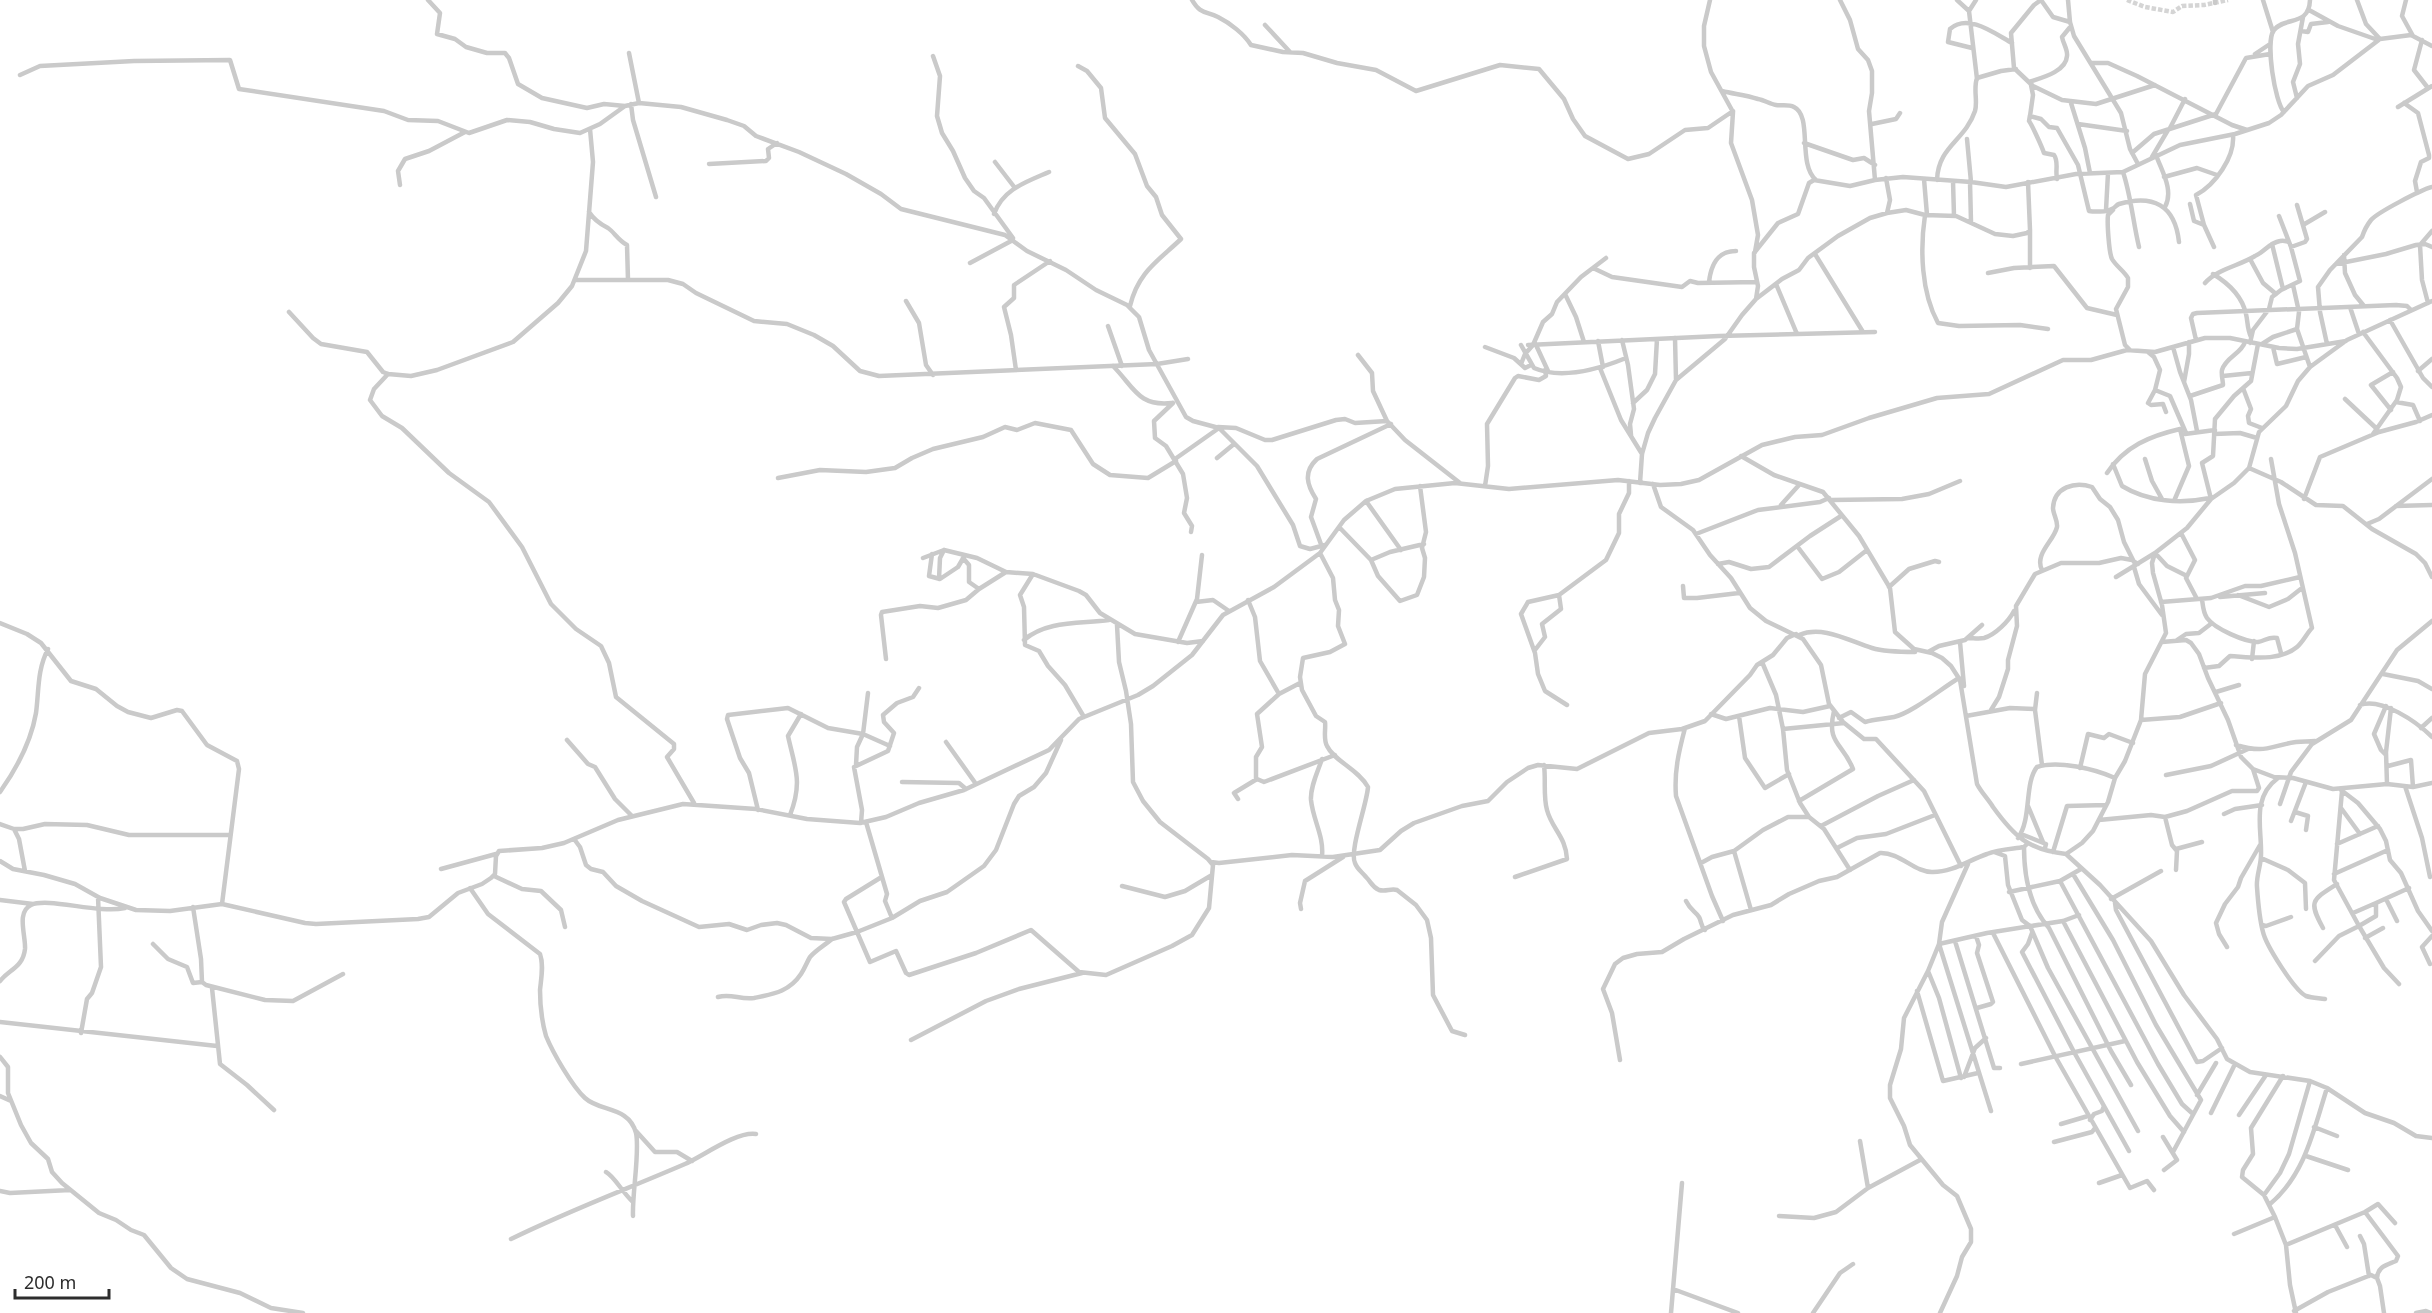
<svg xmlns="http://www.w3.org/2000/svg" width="2432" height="1313" font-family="'Noto Sans',sans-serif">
	<rect width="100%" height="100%" fill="#fff"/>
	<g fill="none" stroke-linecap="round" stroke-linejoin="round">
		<path stroke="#d5d5d5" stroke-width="4.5" stroke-dasharray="4.5 2" stroke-linecap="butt" d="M2127,0L2145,7L2173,12L2182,6L2204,5L2228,0"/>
		<path stroke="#cacaca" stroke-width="4.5" d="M428,0L440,13L437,34L455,39L466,47L487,53H505L509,58L518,84L542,98L587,108L604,104L625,106
			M1192,0C1200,14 1205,11 1218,17C1230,23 1244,34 1251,45L1283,52L1303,53L1337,63L1376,70L1416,91L1500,65L1539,69L1564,99L1573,119L1585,136L1628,159L1649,154L1685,130L1708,128L1733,111
			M1710,0L1704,26V46L1711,72L1733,112L1731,143L1752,200L1758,235L1755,252
			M1840,0L1850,20L1858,49L1868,60L1872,71V93L1869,111L1875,180
			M1957,0L1969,11
			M1976,0L1969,11L1977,79
			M2068,0L2070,22L2074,36L2121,113L2130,149L2138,164
			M2215,0V3
			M2263,0L2273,32
			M2357,0L2366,24L2380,39
			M2406,0L2402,16L2413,36
			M2309,10L2338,26L2378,40
			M2070,22L2053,17L2041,0L2034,5L2011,33L2014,68L2033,86L2062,100L2096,104L2155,85
			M1265,25L1290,52
			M2301,31L2308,32L2311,24L2328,22
			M2422,40L2414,70L2428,88
			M1972,48L1948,42L1950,29C1968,13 1994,33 2012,43
			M629,53L639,103
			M2255,54L2270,44
			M933,56L940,76L937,116L942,133L953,151L965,178L974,191L984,198L1013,238
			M2092,63H2108L2137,76L2232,125L2247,130
			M1078,66L1087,71L1101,88L1105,118L1135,154L1147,186L1156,197L1162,215L1181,239C1158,261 1138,272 1130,306
			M20,75L40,66L134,61L230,60L239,89L384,111L408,120L438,121L469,133L507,120L530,122L554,129L580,133L600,124L625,106L639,103L681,107L727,120L744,126L756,136L799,152L846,174L881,194L901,209L1005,235L1027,251L1066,270L1096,290L1127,305L1139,317L1149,350L1186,417L1193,421L1219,428L1257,466L1293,525L1300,546L1310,549L1325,545
			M2029,82C2041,78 2066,72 2067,56C2068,50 2063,43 2062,37L2071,26
			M2031,85L2033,95L2030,116L2041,119L2049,127L2057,128L2078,165L2089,211C2094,212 2107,212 2112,209C2115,208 2116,205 2119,204C2153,194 2175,205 2179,242
			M1722,91C1734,94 1746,95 1758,99C1764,100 1770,104 1776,105C1782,106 1788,104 1794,107C1813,116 1797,164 1816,180
			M2297,98L2293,82L2300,64L2298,44L2303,17
			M2071,103L2085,148L2090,173
			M2404,103L2418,113L2429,155V158L2421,162L2415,181L2417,192
			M631,104L633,120L656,197
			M2398,107L2432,86
			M2284,112C2275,103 2265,41 2274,30C2285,16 2309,27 2310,0
			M2030,115L2029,121C2032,125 2042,147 2044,153L2054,155C2059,162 2055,170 2057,179
			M1872,124L1896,119L1900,113
			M2078,124L2127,131
			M2170,128L2185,99
			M1967,139L1971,182
			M1804,143L1853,160L1864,158L1875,165
			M2132,153L2154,134L2216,114L2246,58L2270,54
			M2156,155C2162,172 2174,190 2165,207
			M2152,157L2168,130
			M995,162L1015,188
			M709,164L766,161L769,158L768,149L777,143
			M2123,172C2131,196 2133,222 2139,247
			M2164,177L2197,168L2217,175
			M1886,178L1890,200L1887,213
			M1924,179L1927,215
			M1937,180C1938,146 1965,141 1975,111C1978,101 1973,89 1977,78L2001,71L2016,69
			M1953,181L1954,216
			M1970,182L1971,222
			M400,185L398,171L405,159L429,151L465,132
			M2190,204L2194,221L2204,225L2214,247
			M2106,210L2108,173
			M2113,210L2108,215C2107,223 2109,253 2112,259C2116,266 2124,271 2128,278V287L2116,309L2125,345L2130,350
			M589,212C594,220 600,224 608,228C614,232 618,240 627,245L628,280
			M994,214C1003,189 1026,182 1049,172
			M1925,215C1920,249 1921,292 1938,323L1959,326L2020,325L2048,329
			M2204,225L2196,195C2215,185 2235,157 2233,135
			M2303,225L2325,212
			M2272,244L2283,289
			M2291,247L2305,242L2307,239L2297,205
			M1815,254L1863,332
			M2344,255L2345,273L2355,295L2364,306
			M2250,259L2263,283L2276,294
			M970,263L1013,240
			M2336,264L2386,254L2416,245L2425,244L2432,247
			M1593,268L1612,277L1682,287L1690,281L1698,283L1757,282
			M2030,268V230
			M1988,273L2014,268L2054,266L2087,308L2117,315
			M2213,274C2228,283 2242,296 2246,314C2248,322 2247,329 2251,337
			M575,280H668L683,284L696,293L754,321L787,324L814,335L833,346L860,371L879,376L1157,364L1188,359
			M1709,282C1711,265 1717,251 1736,251
			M2205,283C2217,269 2239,266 2255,256C2264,252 2269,243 2280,241C2284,240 2285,241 2289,242
			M1776,284L1797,334
			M2293,285L2299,312L2297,329L2310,367
			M1565,294L1576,317L1584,342
			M1756,299L1758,286L1754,267V253L1778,223L1798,214L1809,183L1814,180L1850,186L1875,180L1903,177L1971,182L2006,187L2076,174L2123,172L2180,145L2235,134L2269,123L2281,115L2308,86L2333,75L2380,39L2411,35L2432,46
			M906,301L919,323L926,365L933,375
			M2428,303L2422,280L2420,245L2432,231
			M2350,307L2359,334
			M289,312L313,338L321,344L367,352L383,372L388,374L411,376L437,370L513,342L558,303L572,286L586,251L593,162L590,129
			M2390,320L2423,378L2432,387
			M1108,326L1122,366
			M2363,332L2397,378L2401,387L2397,400L2373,434
			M1675,338L1676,380
			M1622,340L1628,365L1634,409L1630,424L1631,435
			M2196,340L2191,318L2193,314L2197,313L2396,305L2407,306L2411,310
			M1598,341L1603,367
			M2250,343L2253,330L2269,309L2272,297L2281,290L2300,281L2291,247L2279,216
			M2262,344L2273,337L2297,329
			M2327,344L2320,312L2318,287L2330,270L2362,237C2364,231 2367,225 2371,220C2378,212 2421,190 2432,187
			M1521,345L1534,368C1562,380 1599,369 1626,358
			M1528,345L1719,336L1875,332
			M1536,345L1548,371
			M1485,347L1514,358L1525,368L1531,365
			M2173,347L2180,372L2191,400L2197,431
			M2273,347L2277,364L2306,357
			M2148,352L2154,357L2160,370L2155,390L2148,403L2151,405L2163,404L2166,412
			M1358,355L1372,373L1373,391L1387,421
			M1521,364L1525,354L1533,345L1543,322L1552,314L1557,302L1581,277L1606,258
			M1113,366C1134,387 1138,407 1172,403
			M1600,368L1621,420L1642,454
			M1016,370L1011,335L1004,307L1014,298V285L1050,261
			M2418,371L2432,359
			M388,374L374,389L370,400L382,416L402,428L449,473L489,502L522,547L551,604L576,629L601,646L609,663L616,697L674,744V749L667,757L694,803
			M2223,376L2252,373
			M2184,382L2189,354V342
			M2243,388L2251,409L2248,416L2249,423L2262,428
			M2155,390L2170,396L2186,433
			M2190,396L2223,385C2223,381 2221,374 2222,370C2226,357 2241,354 2245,342
			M2345,399L2377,429
			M2396,402L2413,405L2420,421
			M1173,403L1154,421L1155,438L1166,446L1183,474L1187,498L1184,513L1192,526L1191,532
			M1633,403L1647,390L1655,374L1657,339
			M2391,410L2371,385L2393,372
			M1218,427L1236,428L1265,440H1272L1336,420L1345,419L1355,423L1387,421L1405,440L1460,483
			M2185,434L2215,430
			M2214,434L2240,433L2257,438
			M1741,456L1774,475L1823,492L1859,536L1890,588L1895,632L1914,649L1932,653L1942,658L1951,666L1960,680L1977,784C1981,792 1988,799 1993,807C2014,836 2028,850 2066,854L2082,843L2093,831L2108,802L2115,778L2125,761L2141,720L2145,674L2166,633L2162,605L2153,573L2152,563L2155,553L2187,528L2211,499L2234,483L2249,468L2259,432L2286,406L2298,381L2310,367L2347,340L2432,301
			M1217,458L1234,444
			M1175,459L1219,428
			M2145,459L2152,481L2162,499
			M2113,464L2122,486C2148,502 2181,504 2210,498
			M2249,468L2281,482L2316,505L2343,506L2372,529L2416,554L2425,563L2432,577
			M2107,473C2125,446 2150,436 2180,429L2189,466L2174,501
			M778,478L820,470L866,472L895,468L912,458L933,449L983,437L1005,427L1017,430L1035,423L1071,430L1093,464L1110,475L1148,478L1176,461
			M1640,483L1642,454L1648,433L1655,418L1676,380L1725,339L1742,315L1756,299L1782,279L1799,270L1808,258L1838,236L1870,218L1887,213L1906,210L1925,215L1956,216L1995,234L2013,236L2027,233L2030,230L2028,182
			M1653,484L1661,507L1693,530L1710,555L1731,578L1750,608L1766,621L1803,639L1821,665L1829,704L1843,722L1864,739H1876L1924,791L1961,866
			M1485,486L1488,466L1487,424L1515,378L1518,376L1539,380L1546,376L1545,370
			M2211,499L2202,463L2213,456L2215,419L2234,396L2251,381L2258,344
			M2304,499L2320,457L2379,432L2416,422L2432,415
			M1831,500L1902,499L1929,494L1960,481
			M1366,501L1401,550
			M1781,505L1799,485
			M2396,506L2432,505
			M2367,524L2379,519L2432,479
			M1339,527L1371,560L1378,576L1400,601L1417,595L1424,577L1425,558L1422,548L1426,532L1420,486
			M2181,533L2195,560L2186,578L2197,599
			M1696,534L1758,510L1820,502L1829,498
			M1797,546L1822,579L1839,572L1867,550
			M1322,547L1311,517L1316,499C1307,485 1303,472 1317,459L1391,424
			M1320,553L1333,578L1335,600L1339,610L1338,626L1345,644L1330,652L1303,658L1300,677L1302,690L1316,716L1325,722C1326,729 1323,739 1327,746C1334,761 1358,769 1368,787C1367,804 1349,851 1355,863C1357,869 1362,872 1366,877C1371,882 1372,887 1379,890C1386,892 1391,888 1397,890L1416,905L1427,920L1431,938L1433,995L1452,1031L1465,1035
			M932,554L929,576L940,579L958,567L965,555
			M923,558L944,550L977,558L1006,572L1033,574L1079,591L1086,595L1100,613L1135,634L1187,643L1203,641
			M963,558L969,565V582L979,589
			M1371,560L1390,552L1424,544
			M1718,564L1729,562L1751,569L1769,567L1810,536L1841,516
			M2134,567L2139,584L2162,615
			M2042,570C2034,554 2054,541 2057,527C2058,521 2053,514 2053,508C2054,487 2075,481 2092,487L2100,499L2110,507L2118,520L2124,542L2134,562
			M1033,574L1020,595L1024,607L1025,645L1039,651L1048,666L1065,685L1084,717
			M2116,577L2155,553L2167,566L2187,576
			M939,579L940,558L944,550
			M1683,586L1684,598H1697L1739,593
			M1889,587L1909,569L1935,561L1939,562
			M2238,595L2269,607L2288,599L2302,588
			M2220,597L2265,593
			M2202,599C2203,606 2203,612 2207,618C2215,629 2245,642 2258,642C2265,641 2269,636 2277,638L2281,653
			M1248,600L1255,617L1260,661L1279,694
			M1196,602L1213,600L1229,611
			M2161,602L2211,598L2245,586H2261L2300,577
			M0,623L27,634L41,643L71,681L96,689L117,706L128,712L151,718L177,710L182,711L207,745L237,761L239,769L222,904
			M1799,635C1823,625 1849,641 1872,648C1885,652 1901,652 1915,652
			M1968,638C1973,638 1979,639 1984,638C1995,635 2009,621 2014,611
			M1024,640C1047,620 1081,624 1109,620
			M2177,640L2186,634L2199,633L2212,623
			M1178,642L1197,599L1202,555
			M1960,642L1964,686
			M2162,642L2186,640L2191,643L2199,654L2208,678L2228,720L2241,757L2253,769L2274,777L2293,778L2333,789L2387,784L2413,787L2432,783
			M1535,650L1545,637L1542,624L1561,609L1559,595
			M1928,652L1939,646L1965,640L1982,625
			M886,659L881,615L882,612L920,606L938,608L966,600L979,589L1006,572
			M2252,659L2254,641
			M1762,662L1776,695L1783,729L1787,770L1800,803L1809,817L1824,829L1850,870
			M2204,668L2219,666L2230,656C2251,657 2279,662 2297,647C2303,642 2307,633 2312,628L2295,553L2279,504L2271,459
			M2383,674L2418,681L2432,689
			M2216,692L2239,685
			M2037,693L2035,710L2042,765
			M1567,705L1545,691L1538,674L1535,653L1521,614L1528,602L1559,595L1606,560L1619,533V514L1629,493V481
			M2360,705C2381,697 2417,722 2432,737
			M1991,710L1999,697L2008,669V660L2017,626L2016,606L2035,574L2061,563H2099L2121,558L2132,560L2138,564
			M1711,714L1726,719L1770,708L1803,712L1830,706
			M1739,716L1745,758L1765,788L1789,774
			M1966,716L2010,708L2035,709
			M1839,718L1851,712L1865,722C1875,719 1884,719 1894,717C1912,713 1942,688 1959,678
			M2141,720L2180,717L2221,703
			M1685,728C1679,751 1674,771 1676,796L1712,896L1723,921
			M2421,728L2432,718
			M1783,729L1844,723
			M567,740L588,764L595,767L615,799L632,816
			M946,742L976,784
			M2236,745C2266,754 2269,746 2296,742C2302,741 2309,742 2315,741
			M2386,755L2381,750L2374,734L2386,706
			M856,765L857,747L863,734L868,693
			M2388,766L2411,760L2413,787
			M2080,768L2088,734L2104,738L2109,734L2133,743
			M2166,775L2211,766L2248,749
			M2278,778C2251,798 2262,828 2261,855C2261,866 2256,876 2257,887C2258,902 2259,917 2263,932C2266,945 2294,990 2306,996C2312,998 2319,998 2325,999
			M1256,780V757L1262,747L1257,714L1279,694L1300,683
			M902,782L959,783L966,789
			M2387,784L2386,752L2391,708
			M2405,786L2422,838L2430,877
			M2341,790L2358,803L2380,829L2386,841L2390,860L2401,873L2418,911L2432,931
			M0,792C17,768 31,742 36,713C39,691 37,670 48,649
			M1238,799L1234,793L1257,779L1264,782L1335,755
			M1799,801L1853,769C1843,743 1826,744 1834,711
			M2280,804L2291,772L2312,744L2351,720L2397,650L2432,621
			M2028,806L2043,842
			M2341,808L2360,834
			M758,810L749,773L740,758L727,719L728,715L788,708L828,728L863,734L890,746
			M2295,812L2308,816L2306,830
			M2224,814L2235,809L2262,805
			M790,815C803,782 795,768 788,736L801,714
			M2165,817L2172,845L2177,851L2176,870
			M2099,820L2151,815L2165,817L2187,811L2232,791H2257L2259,788L2253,769
			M2291,821L2306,782
			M866,822L887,894L885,901L892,918
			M861,823L862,810L854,767L888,751L894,733L884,722L883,715L897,703L913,697L919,688
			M0,824L14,829L19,839L25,871
			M1821,826L1878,796L1914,780
			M14,829H23L45,824L87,825L129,835H230
			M2021,834L2046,844L2045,848
			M2018,838C2032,819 2024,783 2037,767C2058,760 2095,769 2115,778
			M574,839L580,847L586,865L591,869L603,872L616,886L642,901L699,927L729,924L747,930L761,925L777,923L786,925L811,938L832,939L857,932L892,918L920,901L947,892L984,866L996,850L1014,804L1019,796L1034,787L1046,773L1061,740
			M2337,844L2378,826
			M2024,847C2024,877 2029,906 2049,928L2111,1051L2131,1085
			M1837,848L1857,838L1886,834L1935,815
			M2176,849L2202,842
			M1734,851L1751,910
			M1994,852L2005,856L2008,885L2022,920L2030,926L2048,968L2138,1131
			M2053,852L2067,806L2106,805
			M2066,854L2100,885L2151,941L2184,995L2217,1039L2227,1059L2250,1072L2310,1081L2327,1088L2365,1113L2394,1123L2416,1136L2432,1138
			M1322,856C1324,836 1313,820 1311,800C1310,787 1318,771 1322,759
			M2261,858L2288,870L2305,883L2306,909
			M0,861L13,869L44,875L75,884L100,898L136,910L170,911L222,904L305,923L316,924L418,919L429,917L458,893L482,884L491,878L495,874L496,856L499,851L542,848L564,843L618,820L683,804L756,809L807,819L860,823L886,817L919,803L964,790L1049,750L1079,719L1138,695L1153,686L1192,655L1223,615L1274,587L1320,553L1344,520L1366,501L1395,489L1455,483L1509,489L1618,480L1660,485L1681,484L1699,480L1762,445L1795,437L1822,435L1869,418L1937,398L1989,394L2063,360H2091L2127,350L2155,352L2205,338H2230L2279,348L2297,349L2346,341
			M1211,862L1219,863L1292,855L1333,857L1380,850L1401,831L1414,823L1462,806L1488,801L1507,782L1528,768L1538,765L1577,769L1649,733L1682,729L1705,721L1750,675L1757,665L1773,655L1787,638L1796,634
			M1701,863L1712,857L1734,851L1763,830L1788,817H1809
			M441,869L496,854
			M2073,874L2113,940L2156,1025L2201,1100L2173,1152
			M2334,874L2388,850
			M494,876L522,889L541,891L561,910L565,927
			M1515,877L1567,859C1566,837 1552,829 1547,810C1543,796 1546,780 1544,765
			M880,878L846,899L844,902L870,962L896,951L906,973L909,975L976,953L1031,930L1079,972L1106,975L1172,946L1192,935L1209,908L1213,865L1208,859L1160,822L1143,801L1133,782L1131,724L1126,691L1119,662L1117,625
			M2060,881L2158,1064L2182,1104L2193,1114
			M1122,886L1165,897L1185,891L1212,875
			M470,888L488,914L540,954C544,965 541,979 540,990C540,1005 542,1022 546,1036C553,1053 572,1086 585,1098C600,1112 629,1106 636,1133C640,1151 632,1194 633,1216
			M2009,892L2060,881L2081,869
			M2111,899L2161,871
			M2386,899L2397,921
			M0,900L33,904
			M1686,901C1691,911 1695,911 1699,917C1702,922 1700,925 1705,930
			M2115,903L2116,910L2197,1062L2203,1061L2222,1048
			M193,907L201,959L202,982L206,985L265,1000L293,1001L343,974
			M1301,909L1300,903L1305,881L1343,857
			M2353,913L2376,903
			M2063,921L2137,1062L2170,1116L2184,1132
			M2262,925L2266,926L2291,917
			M2323,928C2308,901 2312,900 2337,884
			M1993,933L2055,1056L2130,1188L2147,1181L2154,1190
			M2032,933L2028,944L2022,952L2074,1052L2129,1151
			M1976,936L1979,945L1977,953L1993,1002L1991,1004L1977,1008
			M2365,938L2383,928
			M1955,941L1994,1068H2000
			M153,944L168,959L187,967L193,983L202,982
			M2227,947L2219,934L2216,923L2225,904L2238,887L2241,878L2260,845
			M2315,961L2339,936L2359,926L2334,880L2342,791
			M2430,964L2422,947L2432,936
			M1928,971L1939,998L1961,1078
			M0,981C10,969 23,967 25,949C26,936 16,912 31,905C48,897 98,914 125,908
			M2399,984L2384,968L2359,926L2376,916V903L2409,888
			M212,988L220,1064L247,1085L274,1110
			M1917,991L1943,1081L1978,1073
			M718,997C731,993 740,1000 754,998C773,994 789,992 801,974C805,968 807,962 810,957C816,950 825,945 832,939
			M0,1022L217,1046
			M81,1033L87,999L92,993L101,967L98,897
			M911,1040L986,1001L1019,989L1082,973
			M0,1057L8,1067V1093L21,1125L31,1143L48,1159L52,1172L62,1183L99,1213L116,1220L131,1230L144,1235L171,1268L187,1279L240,1293L271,1308L303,1313
			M1620,1060L1612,1013L1603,989L1615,964L1623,958L1637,954L1662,952L1684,939L1733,915L1771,905L1789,894L1819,881L1837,877L1880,853C1900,852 1915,873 1933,872C1953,872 1969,860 1987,854C1999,849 2012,849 2024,847L2028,843
			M2021,1064L2125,1041
			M2283,1076L2251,1128L2253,1154L2243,1170L2242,1177L2264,1195L2275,1217L2286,1245L2290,1285L2296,1313
			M1964,1077L1975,1048L1986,1038
			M2197,1095L2216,1063
			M0,1096L11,1101
			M1991,1111L1939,944L1987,933L2063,921L2079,915
			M2211,1113L2235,1064
			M2239,1115L2266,1075
			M2090,1120L2094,1114L2102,1111L2104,1106
			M2061,1124L2088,1116
			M2314,1127L2337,1136
			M636,1131L655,1152H677L692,1161
			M2163,1137L2177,1160L2164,1170
			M1860,1141L1868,1188
			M2054,1142L2092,1132L2095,1128
			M2306,1156L2348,1170
			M606,1172C614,1176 623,1193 632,1201
			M2099,1183L2122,1175
			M0,1191L10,1193L70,1190
			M2264,1195L2280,1173L2289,1154L2310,1081
			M2270,1204C2305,1175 2314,1129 2327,1088
			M2365,1212L2398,1256L2396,1261C2387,1265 2378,1266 2377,1278
			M1779,1216L1814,1218L1836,1212L1868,1188L1920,1160
			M2335,1225L2347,1247
			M2234,1234L2275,1217
			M2360,1236L2364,1244L2369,1276
			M511,1239C568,1211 627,1189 685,1164C703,1156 737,1131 756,1134
			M2286,1245L2365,1212L2378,1204L2395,1223
			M1673,1289L1738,1313
			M2294,1311L2328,1292L2371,1275L2377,1278L2380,1286L2384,1313
			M1671,1313L1682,1183
			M1813,1313L1840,1273L1853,1264
			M1940,1313L1957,1276L1962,1257L1971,1242V1229L1957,1196L1943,1185L1910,1145L1904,1126L1890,1098V1085L1901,1049L1904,1018L1928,971L1939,944L1942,922L1968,864
			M2416,1313L2426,1311L2431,1313"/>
	</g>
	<path d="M15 1289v9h94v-9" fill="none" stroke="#2d2d2d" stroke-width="3"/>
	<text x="24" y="1289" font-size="18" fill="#2d2d2d" stroke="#ffffff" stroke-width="4.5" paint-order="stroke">200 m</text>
</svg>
